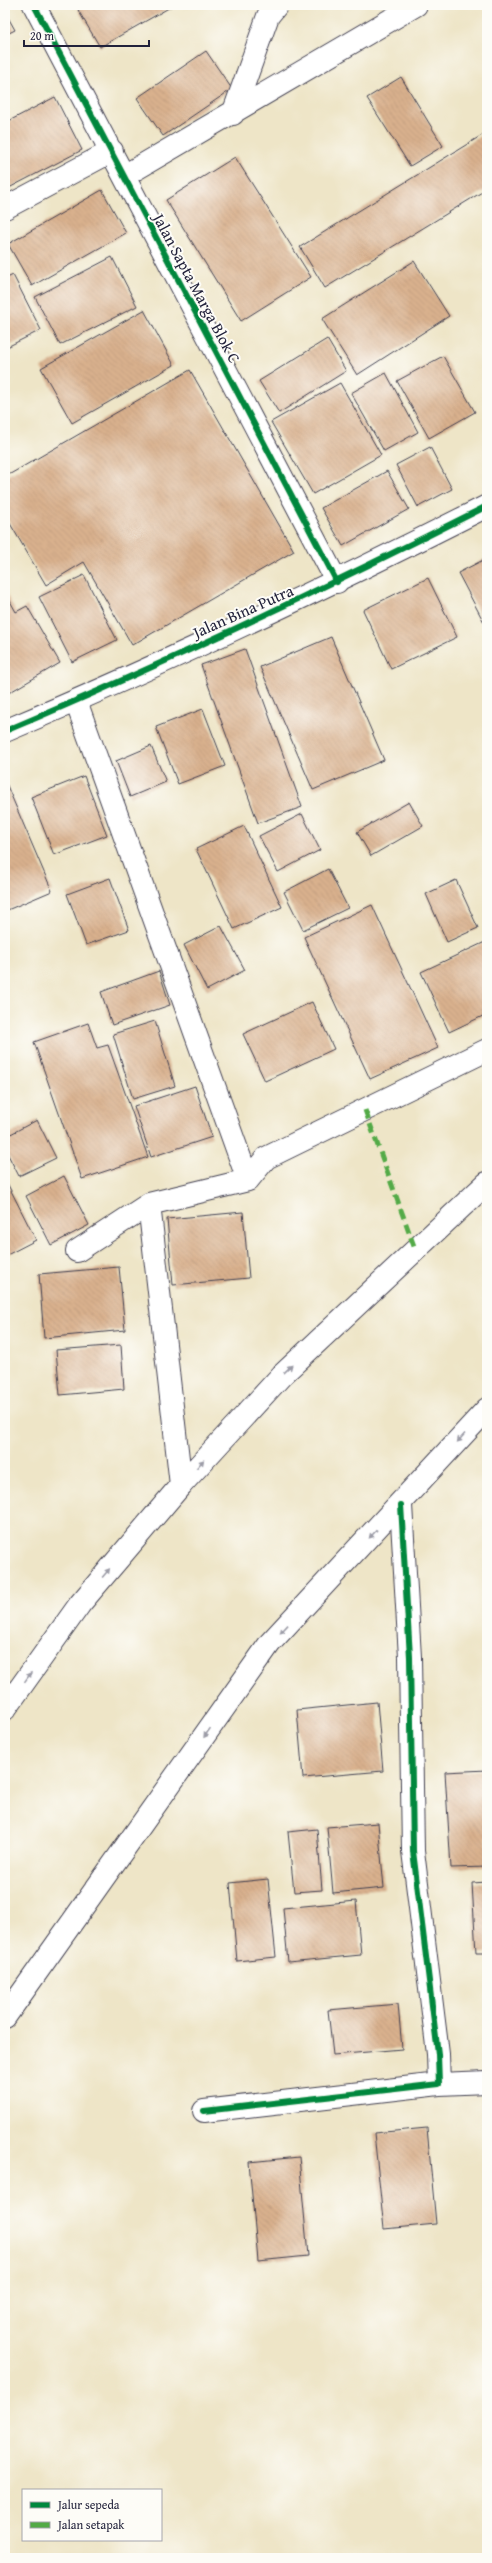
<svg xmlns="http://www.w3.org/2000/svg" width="492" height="2563" font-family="'Gentium Book Plus',serif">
	<defs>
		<pattern id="building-back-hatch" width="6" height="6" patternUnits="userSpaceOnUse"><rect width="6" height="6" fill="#d9b18d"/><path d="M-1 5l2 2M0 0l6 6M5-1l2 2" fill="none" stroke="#ba987b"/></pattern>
	</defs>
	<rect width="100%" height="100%" fill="#fdfcf7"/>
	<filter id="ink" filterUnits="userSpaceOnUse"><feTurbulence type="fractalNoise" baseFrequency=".025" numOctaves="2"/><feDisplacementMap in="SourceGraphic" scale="8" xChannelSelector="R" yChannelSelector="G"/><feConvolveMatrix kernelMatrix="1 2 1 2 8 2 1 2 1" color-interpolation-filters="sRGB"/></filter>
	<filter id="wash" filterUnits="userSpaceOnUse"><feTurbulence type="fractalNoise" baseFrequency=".012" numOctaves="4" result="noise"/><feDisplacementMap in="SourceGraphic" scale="16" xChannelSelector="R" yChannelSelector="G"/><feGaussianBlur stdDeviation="0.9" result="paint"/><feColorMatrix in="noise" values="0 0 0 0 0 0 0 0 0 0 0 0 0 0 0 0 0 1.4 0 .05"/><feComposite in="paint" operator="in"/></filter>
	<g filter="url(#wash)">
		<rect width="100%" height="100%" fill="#eee5c7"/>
		<g id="blocks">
			<path fill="url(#building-back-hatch)" d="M86,5H174L100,47L78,10Z
				M5,12L15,30L5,35Z
				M206,51L232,89L163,136L137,98Z
				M401,77L443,146L410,166L367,98Z
				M55,97L82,150L5,190V123Z
				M487,132V189L325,288L300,247Z
				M235,157L311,277L241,321L166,200Z
				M102,190L126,233L32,286L8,244Z
				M112,257L137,306L60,345L35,297Z
				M414,261L449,316L357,375L322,319Z
				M13,275L41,330L7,347L5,342V279Z
				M144,310L174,365L72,423L41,368Z
				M327,339L346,371L279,413L259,381Z
				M443,356L475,412L429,438L397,381Z
				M190,370L294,551L132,645L84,562L46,585L5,515V477Z
				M386,373L418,432L384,451L351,393Z
				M340,383L381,455L313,494L271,422Z
				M430,447L452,489L418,507L396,465Z
				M387,471L409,509L343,546L321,508Z
				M487,558V628L458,573Z
				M84,575L117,640L72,662L39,597Z
				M428,578L457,637L391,669L363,610Z
				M5,592L16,612L27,606L60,663L5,695Z
				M331,637L384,760L313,790L260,667Z
				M245,649L302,807L258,823L201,665Z
				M203,709L225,766L178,784L156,727Z
				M151,746L166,782L130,797L116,761Z
				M84,776L107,835L54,855L31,797Z
				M5,781L52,891L5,911Z
				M409,802L423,826L371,856L357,832Z
				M302,814L320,850L278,872L259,836Z
				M244,826L282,907L234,929L196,849Z
				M328,869L348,908L303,930L284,892Z
				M110,878L129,930L86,945L67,894Z
				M456,880L478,928L447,942L426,894Z
				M372,905L438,1048L370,1079L304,937Z
				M221,926L245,970L207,990L184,945Z
				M485,942L487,1014L449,1032L421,972Z
				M159,971L170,1005L112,1025L101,992Z
				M312,1002L334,1049L265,1081L243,1034Z
				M155,1021L175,1086L133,1099L113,1034Z
				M88,1023L97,1048L108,1045L148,1157L82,1179L34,1042Z
				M195,1086L212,1137L151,1157L134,1106Z
				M37,1120L56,1158L19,1176L5,1149V1137Z
				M64,1176L89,1225L51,1245L26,1196Z
				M5,1179L36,1240L5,1256Z
				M243,1212L249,1278L173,1285L167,1219Z
				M119,1267L125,1330L44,1338L39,1274Z
				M121,1345L124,1389L60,1395L56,1350Z
				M377,1702L383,1771L303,1778L297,1710Z
				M487,1770V1867L451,1868L445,1772Z
				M378,1823L384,1888L333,1893L327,1827Z
				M317,1829L322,1890L294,1892L288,1832Z
				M268,1879L276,1957L237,1961L230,1883Z
				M487,1882V1953H476L472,1883Z
				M356,1901L361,1955L288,1962L283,1908Z
				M398,2004L402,2049L333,2055L328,2010Z
				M427,2128L436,2224L384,2229L374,2133Z
				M299,2157L308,2256L258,2261L249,2162Z"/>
		</g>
	</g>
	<g filter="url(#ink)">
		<use href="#blocks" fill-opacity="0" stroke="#413f50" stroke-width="1"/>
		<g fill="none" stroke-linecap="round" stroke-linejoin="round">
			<g stroke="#413f50" stroke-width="24">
				<path id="minor" d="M34,5L337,582
					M233,114L268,16L277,5
					M124,176L416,5
					M5,208L112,151
					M76,701L248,1180
					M5,731C169,662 329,586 487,506
					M149,1204L181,1485
					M77,1251L149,1204L248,1180L266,1158L487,1050
					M439,2084L487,2082
					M204,2111L439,2084L438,2054L413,1851L410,1657L401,1505"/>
			</g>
			<g stroke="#413f50" stroke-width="24">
				<path id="major" d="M5,1709L80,1604L181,1485L282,1375L487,1183
					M5,2017L270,1643L487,1409"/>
			</g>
			<use href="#minor" stroke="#fff" stroke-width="22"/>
			<use href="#major" stroke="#fff" stroke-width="22"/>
			<path stroke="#53aa46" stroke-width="5" stroke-dasharray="10 5" stroke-linecap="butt" d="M365,1110L415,1249"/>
			<g stroke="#fdfcf7" stroke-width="8">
				<path id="cycleway" d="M34,5L337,582
					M5,731C169,662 329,586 487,506
					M204,2111L439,2084L438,2054L413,1851L410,1657L401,1505"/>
			</g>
			<use href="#cycleway" stroke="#00873e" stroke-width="6"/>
		</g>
		<defs><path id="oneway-solid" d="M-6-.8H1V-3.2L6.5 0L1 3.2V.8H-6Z"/></defs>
		<g fill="#9c9ca7">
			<use href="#oneway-solid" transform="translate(288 1369) rotate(-44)"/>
			<use href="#oneway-solid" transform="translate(461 1438) rotate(132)"/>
			<use href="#oneway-solid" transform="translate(200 1464) rotate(-48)"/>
			<use href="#oneway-solid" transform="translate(373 1534) rotate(133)"/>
			<use href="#oneway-solid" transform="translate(106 1573) rotate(-50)"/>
			<use href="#oneway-solid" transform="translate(284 1629) rotate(133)"/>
			<use href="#oneway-solid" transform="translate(28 1677) rotate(-54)"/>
			<use href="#oneway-solid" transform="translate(207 1733) rotate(125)"/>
		</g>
	</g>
	<g text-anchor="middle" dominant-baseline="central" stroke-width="4" stroke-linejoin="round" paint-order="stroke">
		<g font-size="16" fill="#22223b" stroke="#fdfcf7">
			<text transform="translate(197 288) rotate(62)">Jalan Sapta Marga Blok C</text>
			<text transform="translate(243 611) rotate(-24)">Jalan Bina Putra</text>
		</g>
	</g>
	<rect width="492" height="2563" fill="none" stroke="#fdfcf7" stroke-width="20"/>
	<rect x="22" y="2489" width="140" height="52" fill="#fdfcf7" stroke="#a5a5ac"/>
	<rect x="30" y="2502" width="20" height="6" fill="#00873e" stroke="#a5a5ac"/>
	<text x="58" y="2509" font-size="12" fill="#22223b">Jalur sepeda</text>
	<rect x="30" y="2522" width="20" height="6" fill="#53aa46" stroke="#a5a5ac"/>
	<text x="58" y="2529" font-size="12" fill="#22223b">Jalan setapak</text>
	<path d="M24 40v6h125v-6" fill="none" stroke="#22223b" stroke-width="2"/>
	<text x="30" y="40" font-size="12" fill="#22223b" stroke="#fdfcf7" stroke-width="3" paint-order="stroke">20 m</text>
</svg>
